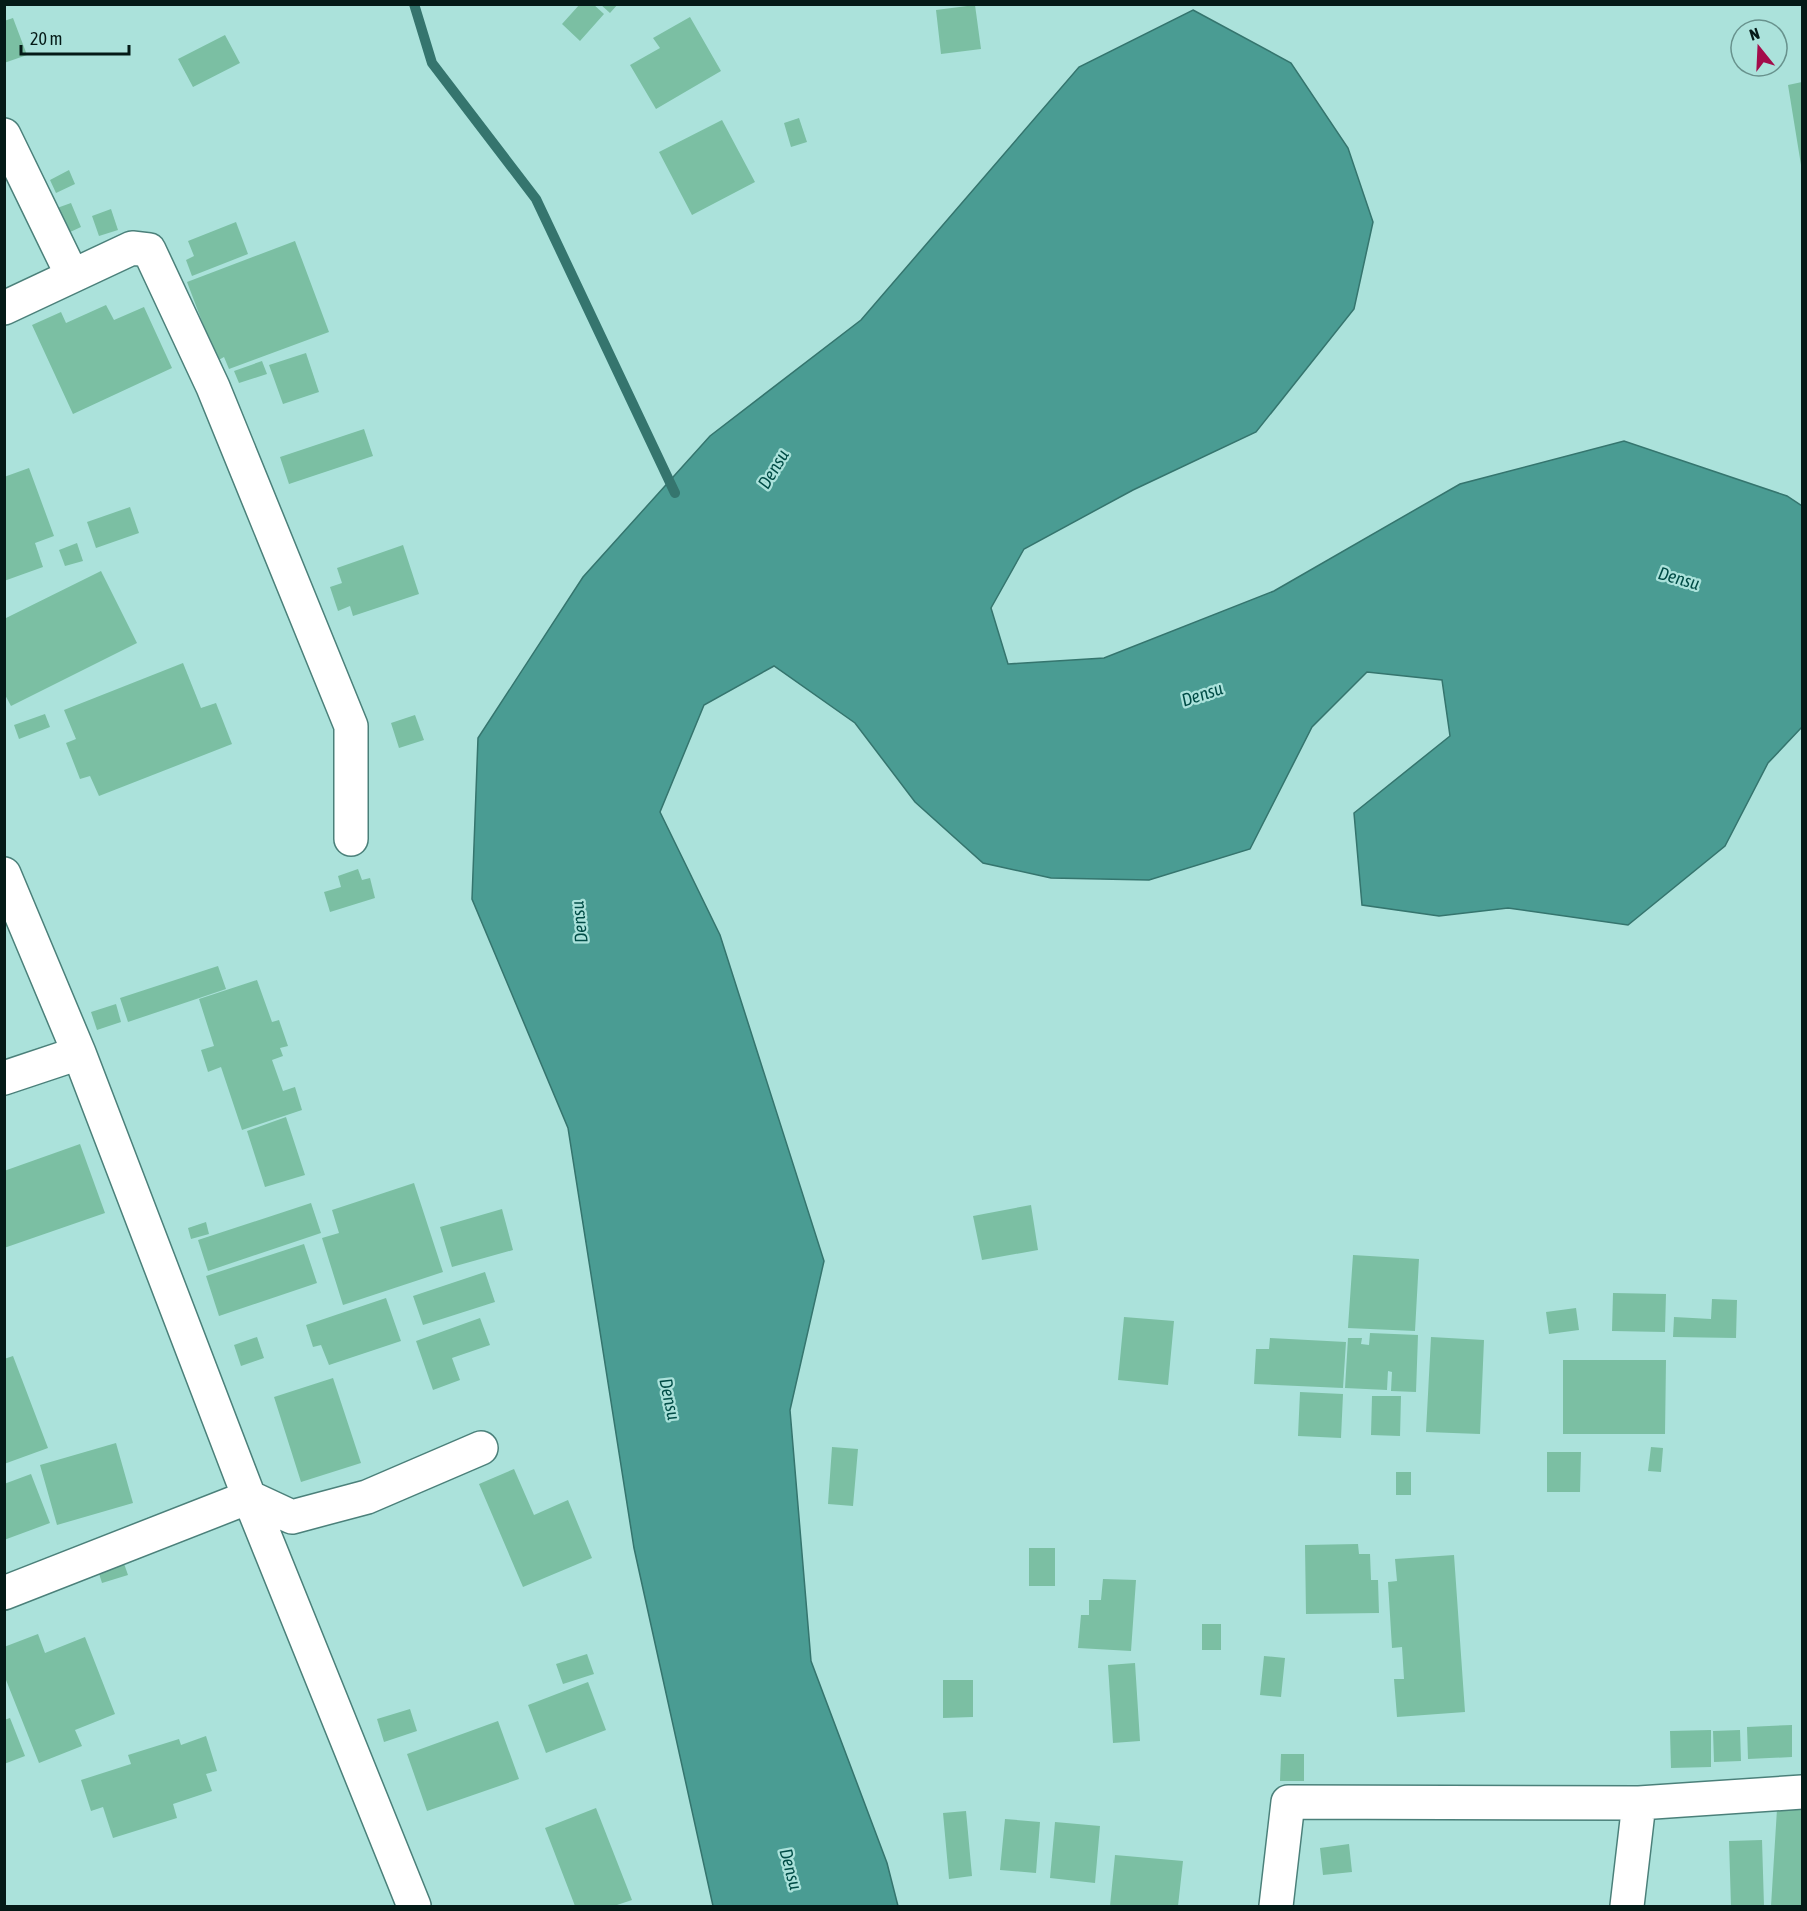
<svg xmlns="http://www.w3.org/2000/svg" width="1807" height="1911" font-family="'Asap Condensed',sans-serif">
	<rect width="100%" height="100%" fill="#abe2db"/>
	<path fill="#4a9c93" stroke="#35756e" stroke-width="1.5" d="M1193,10L1291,63L1348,148L1373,222L1354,309L1256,432L1133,490L1024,549L991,608L1008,664L1104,658L1274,591L1460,484L1624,441L1787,496L1802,506V727L1768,763L1725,846L1628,925L1508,908L1439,916L1362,905L1354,813L1450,736L1442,680L1367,672L1312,727L1250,849L1149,880L1051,878L983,863L915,802L855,723L774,666L704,705L660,812L720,935L824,1261L790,1410L811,1661L887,1863L898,1906H713L634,1548L568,1128L472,899L478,738L583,577L710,436L861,320L1079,67Z"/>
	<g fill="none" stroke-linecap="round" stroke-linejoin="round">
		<path stroke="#35756e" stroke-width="10" d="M414,4L432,63L536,199L675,493"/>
	</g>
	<path fill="#7bbfa3" d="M580,4H593L604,14L580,41L562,24Z
		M600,4H618L610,13Z
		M975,5L981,49L941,54L936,10Z
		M690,17L721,71L656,109L630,65L660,48L653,38Z
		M13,18L27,55L4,63V21Z
		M225,35L240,63L193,87L178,59Z
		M1802,82V165H1801L1788,85Z
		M799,118L807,142L791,147L784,123Z
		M722,120L755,182L692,215L659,152Z
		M69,170L75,184L56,193L50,180Z
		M71,203L81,227L68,233L57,208Z
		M111,209L118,230L99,236L92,216Z
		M236,222L248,254L192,276L186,260L194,256L188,241Z
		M295,241L329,332L229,369L224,357L217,361L187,282Z
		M106,305L114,320L144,307L172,368L73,414L32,325L61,312L66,323Z
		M306,353L319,392L283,404L269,365Z
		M262,361L267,374L239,383L234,371Z
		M364,429L373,456L289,484L280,457Z
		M29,468L54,536L35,543L43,567L4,581V477Z
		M130,507L139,533L96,548L87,522Z
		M77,543L83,561L65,566L59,550Z
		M403,545L419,594L353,616L350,606L338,611L330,587L342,583L337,568Z
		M101,571L137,643L11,706L4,693V619Z
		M183,663L201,708L216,703L232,744L99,796L90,776L80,779L66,743L76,739L64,710Z
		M45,714L50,727L19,739L14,725Z
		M415,715L424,740L399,748L391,723Z
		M358,869L362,880L370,878L375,898L330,912L324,892L341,887L338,876Z
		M218,966L226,989L128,1022L120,998Z
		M257,980L272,1022L279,1020L288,1046L280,1048L283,1056L272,1060L283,1091L295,1087L302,1110L242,1130L221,1067L208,1072L201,1050L214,1046L199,999Z
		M116,1004L121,1022L97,1030L91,1012Z
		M286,1117L305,1175L265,1187L247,1131Z
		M80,1144L105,1213L4,1248V1171Z
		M414,1183L443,1272L343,1305L322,1238L339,1233L332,1210Z
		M311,1203L321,1233L208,1271L198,1240Z
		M1031,1205L1038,1250L982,1260L973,1216Z
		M502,1209L513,1250L452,1267L440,1227Z
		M206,1222L209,1234L191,1239L188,1228Z
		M304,1244L317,1283L219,1316L206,1276Z
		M1353,1255L1419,1259L1415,1331L1348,1328Z
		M485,1272L495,1302L423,1325L413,1296Z
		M1613,1293L1666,1294L1665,1332L1612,1331Z
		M386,1298L401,1341L329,1365L321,1345L313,1347L306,1325Z
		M1712,1299L1737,1300L1736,1338L1673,1337L1674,1317L1711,1319Z
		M1576,1308L1579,1330L1549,1334L1546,1312Z
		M1124,1317L1174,1321L1168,1385L1118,1380Z
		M480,1318L490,1345L452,1358L460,1380L433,1390L416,1341Z
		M1370,1333L1418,1335L1416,1392L1391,1391L1392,1372L1388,1371L1387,1390L1345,1388L1348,1338H1362L1361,1344L1369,1345Z
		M257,1337L264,1358L241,1366L234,1345Z
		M1431,1337L1484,1340L1480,1434L1426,1432Z
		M1270,1338L1346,1342L1343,1388L1254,1384L1256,1349H1269Z
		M13,1356L48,1448L4,1464V1359Z
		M1563,1360H1666L1665,1434H1563Z
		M333,1378L361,1463L301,1482L274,1397Z
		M1300,1392L1343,1394L1341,1438L1298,1436Z
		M1372,1396H1401L1400,1436L1371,1435Z
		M116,1443L133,1503L57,1525L40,1465Z
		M832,1447L858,1449L853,1506L828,1504Z
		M1651,1447L1663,1448L1661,1472L1648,1471Z
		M1547,1452H1581L1580,1492H1547Z
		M514,1469L534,1515L568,1500L592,1558L523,1587L479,1484Z
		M1396,1472H1411V1495H1396Z
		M31,1474L50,1523L4,1540V1484Z
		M1358,1544L1359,1554H1370L1371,1580H1378L1379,1613L1306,1614L1305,1545Z
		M1029,1548H1055V1586H1029Z
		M120,1552L128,1575L102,1583L95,1561Z
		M1454,1555L1465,1712L1397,1717L1394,1679H1404L1402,1647L1392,1648L1388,1582L1397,1581L1395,1559Z
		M1103,1579L1136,1580L1131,1651L1078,1648L1081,1615H1089V1600H1101Z
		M1202,1624H1221V1650H1202Z
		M38,1634L45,1653L85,1637L115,1714L75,1730L82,1746L39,1763L4,1675V1647Z
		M587,1654L594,1674L563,1684L556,1664Z
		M1264,1656L1285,1658L1281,1697L1260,1695Z
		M1135,1663L1140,1741L1113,1743L1108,1665Z
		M943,1680H973V1717L943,1718Z
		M588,1682L606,1730L546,1753L528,1705Z
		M410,1709L417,1731L384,1742L377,1719Z
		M10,1718L25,1756L4,1764V1720Z
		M498,1721L519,1779L427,1811L407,1754Z
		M1792,1725V1757L1748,1759L1747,1727Z
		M1711,1730V1767L1671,1768L1670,1731Z
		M1740,1730L1741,1761L1714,1762L1713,1731Z
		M206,1736L217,1771L206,1774L212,1791L173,1804L177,1818L113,1838L103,1807L91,1811L81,1780L131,1764L128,1755L179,1739L181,1745Z
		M1281,1754H1304V1781H1280Z
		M596,1808L632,1900L614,1906H575L545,1828Z
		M1777,1809L1802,1810V1906H1771Z
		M966,1811L972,1876L949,1879L943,1813Z
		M1005,1819L1040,1822L1036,1873L1000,1870Z
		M1055,1822L1100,1826L1095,1883L1050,1878Z
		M1762,1840L1764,1906H1731L1729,1841Z
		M1349,1844L1352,1872L1323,1875L1320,1848Z
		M1115,1855L1183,1861L1178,1906H1110Z"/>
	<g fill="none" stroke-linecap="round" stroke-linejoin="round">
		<g stroke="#4b807a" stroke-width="36">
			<path id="street" d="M4,135L72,275
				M4,308L132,248L149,250L213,387L351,726V839
				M4,874L79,1053L249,1497L414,1906
				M4,1078L79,1053
				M4,1593L249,1497L292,1517L367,1497L481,1448
				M1276,1906L1288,1802L1639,1803L1802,1792
				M1627,1906L1639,1803"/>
		</g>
		<use href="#street" stroke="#fff" stroke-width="33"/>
	</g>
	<g text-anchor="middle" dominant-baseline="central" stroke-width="4.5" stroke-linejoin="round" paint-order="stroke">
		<g font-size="18" font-style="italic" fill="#004c46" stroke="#abe2db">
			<text transform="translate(773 469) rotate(-59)">Densu</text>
			<text transform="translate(1679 578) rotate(16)">Densu</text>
			<text transform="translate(1202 694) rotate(-18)">Densu</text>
			<text transform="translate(579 922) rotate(-96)">Densu</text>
			<text transform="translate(670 1399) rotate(78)">Densu</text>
			<text transform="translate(791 1869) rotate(75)">Densu</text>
		</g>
	</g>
	<rect width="1807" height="1911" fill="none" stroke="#041a17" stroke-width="12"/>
	<g transform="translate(1759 48) rotate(342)"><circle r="28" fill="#abe2db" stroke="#68928d" stroke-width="1.5"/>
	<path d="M0-4.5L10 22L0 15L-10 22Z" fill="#a30c4a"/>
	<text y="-9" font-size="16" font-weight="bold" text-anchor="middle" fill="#041a17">N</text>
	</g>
	<path d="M21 45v9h108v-9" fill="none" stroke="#041a17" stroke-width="3"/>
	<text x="30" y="45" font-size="18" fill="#041a17" stroke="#abe2db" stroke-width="4.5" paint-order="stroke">20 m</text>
</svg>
